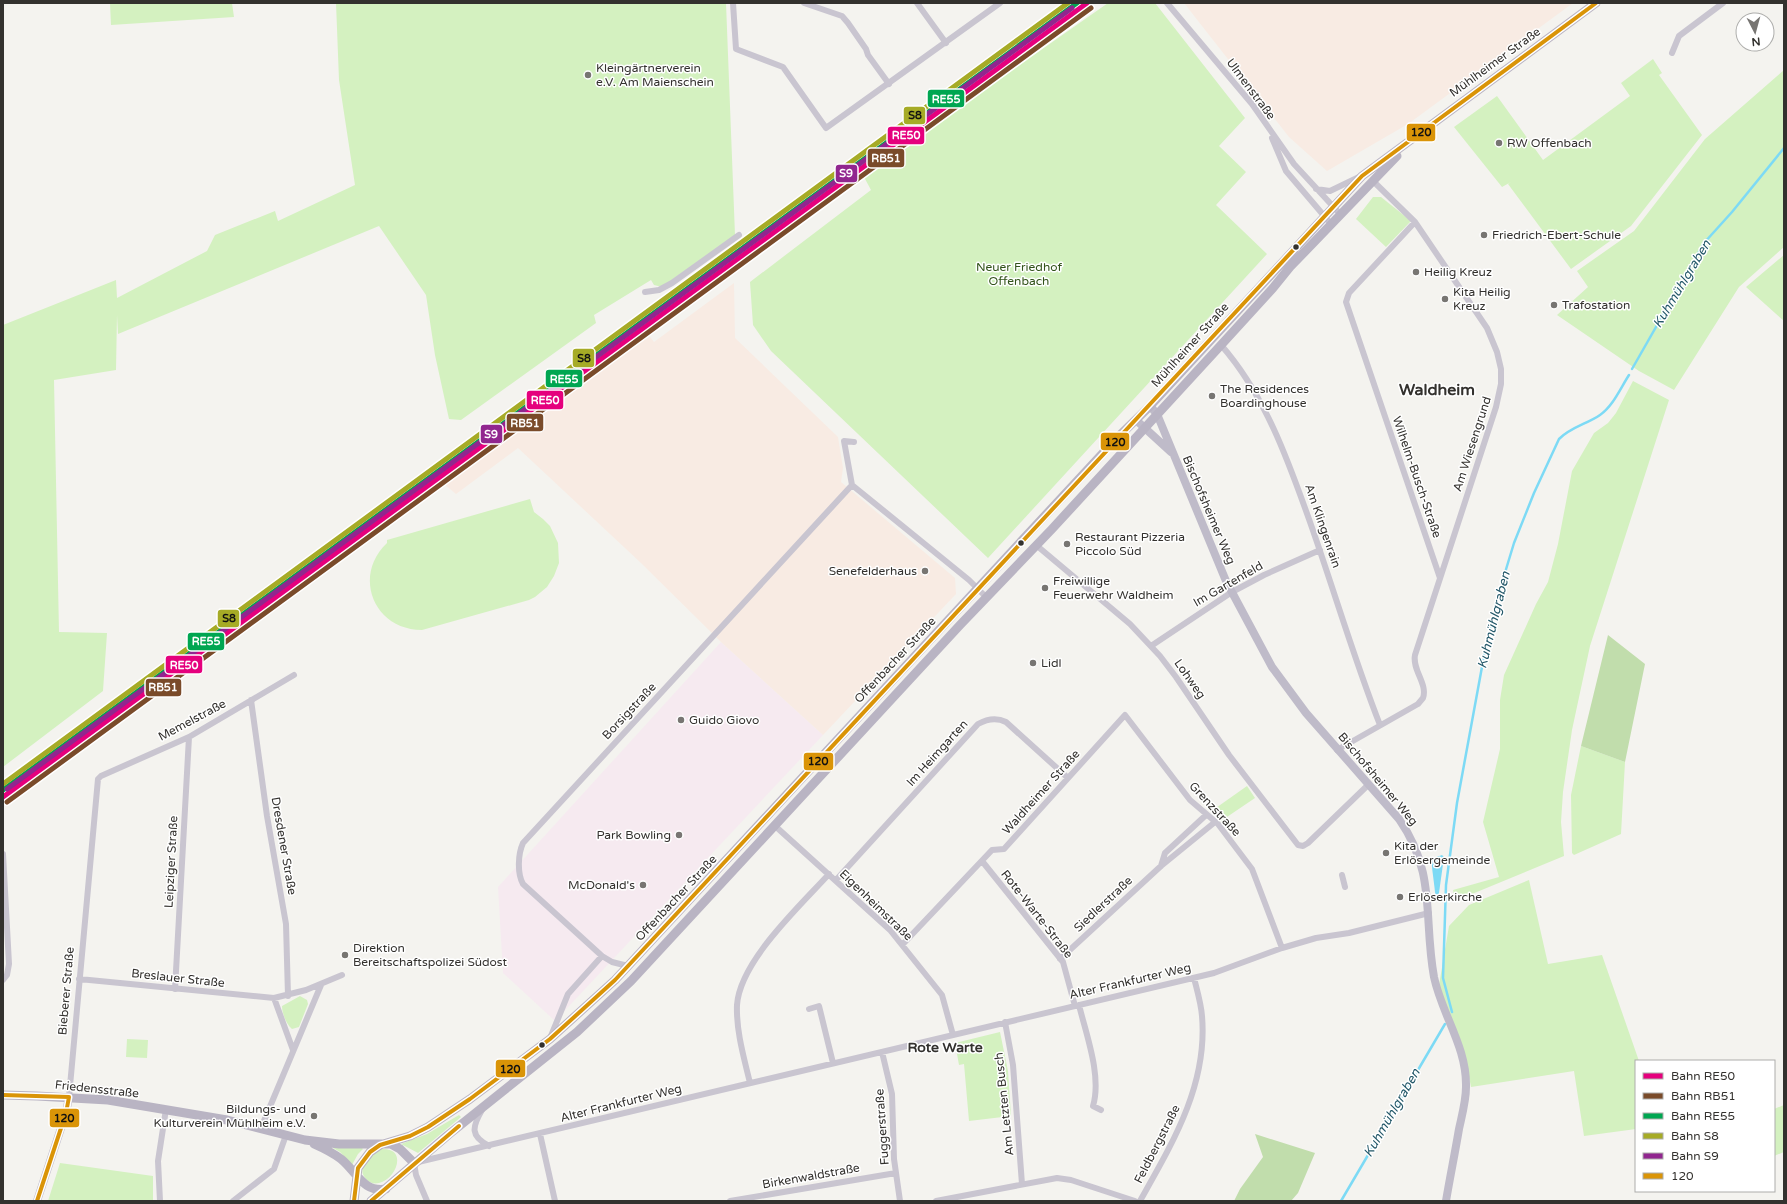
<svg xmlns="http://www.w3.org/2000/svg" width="1787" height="1204" font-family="'Varela Round',sans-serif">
	<rect width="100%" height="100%" fill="#f4f3ef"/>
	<path fill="#f6eaf0" d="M721,642L823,735L555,1021L503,973L498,887Z"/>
	<path fill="#f8ebe3" d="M1184,3H1573L1408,124L1327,171L1289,137Z
		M734,283L735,338L838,437L843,468L841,482L955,578L956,594L823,735L721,642L641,563L518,448L456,494L444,484L647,333L654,342Z"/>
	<path fill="#d4f1c0" d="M110,3H232L234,17L111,25Z
		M336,3H726L735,235L662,287L654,285L651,280L594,315L596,323L461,420L449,419L435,355L426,295L379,226L118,334L117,315L116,370L54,380L59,632L107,633L103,691L3,767V325L116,280L117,298L207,251L215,235L275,211L278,221L355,185L339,80Z
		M1108,3H1155L1245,118L1219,146L1246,172L1216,205L1267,254L988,558L771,351L753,325L750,282L871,190L864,177L921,134Z
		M1653,59L1662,73L1659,75L1702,135L1631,226L1571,269L1508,184L1511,182L1502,187L1454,127L1497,96L1543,160L1630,96L1621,83Z
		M1784,70V247L1739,287L1674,390L1639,371L1557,315L1588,287L1577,271L1634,231L1705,139Z
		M1373,197H1381L1411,221L1386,247L1356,219Z
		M1784,255V321L1746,287Z
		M1633,381L1669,400L1590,646L1572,730L1563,792L1561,822L1564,856L1455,901L1453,890L1499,877L1483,822L1500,749V700L1504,675L1536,604L1548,582L1558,544L1572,471L1594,433L1608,423L1616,413Z
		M530,499L534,512L543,519L550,526L558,543L559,563L554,576L547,587L535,597L529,600L422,630C374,630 352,576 387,543V540Z
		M1581,746L1625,762L1621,834L1574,855L1572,853L1571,795Z
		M1247,786L1255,798L1221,821L1213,810Z
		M1529,880L1548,964L1602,955L1639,1061H1636V1129L1584,1136L1574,1071L1471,1087L1466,1061L1439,985L1449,926L1469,905Z
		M300,996L307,1000L308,1004L299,1027L292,1029C286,1024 282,1013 282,1006Z
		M1000,1032L1008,1071L1011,1116L969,1121L964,1064L959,1065L955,1043Z
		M127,1039L148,1040L147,1058L126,1057Z
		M1784,1105V1152L1774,1156V1109Z
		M459,1115L461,1117L418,1153L401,1144L427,1134Z
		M333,1146L362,1148L363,1149L358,1154L352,1165L340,1152L333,1148Z
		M381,1149C408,1147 397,1179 379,1183C374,1184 370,1183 367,1180C354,1168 371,1156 381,1149Z
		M60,1163L153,1176V1201H48Z"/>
	<path fill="#c1ddac" d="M1608,635L1645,664L1625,762L1581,746Z
		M1255,1134L1315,1153L1298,1193L1291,1201H1234L1240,1189L1263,1157Z"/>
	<path fill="#7ddaf5" d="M1442,855L1444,857L1438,900H1436L1431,859Z"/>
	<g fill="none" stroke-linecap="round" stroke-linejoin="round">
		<path stroke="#7ddaf5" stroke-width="2.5" d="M1632,369L1704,243L1732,212L1784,148
			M1452,1012L1443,978L1446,885L1457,803L1484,656L1497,599L1514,543L1534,493L1559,439C1571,427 1587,424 1600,415C1613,406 1620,389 1629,375
			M1341,1201L1445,1024"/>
		<path stroke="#c9c5d0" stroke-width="6" d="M733,3L736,49L783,67L826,128L1000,3
			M804,3L842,16L848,23L866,49L868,55L889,84
			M917,3L946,43
			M1167,3L1252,104L1294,164L1341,215
			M1672,53L1679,36L1723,3
			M1272,138L1286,171L1331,224
			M1316,189L1330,191L1359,177
			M1415,222L1349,293L1346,302L1440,578
			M645,292L659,290L672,283L739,235
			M1221,345C1265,395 1288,460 1310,522C1334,590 1354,659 1380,725
			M852,485L969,580L986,597
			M852,485L844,441L854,442
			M1036,545L1130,624L1160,656L1176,677L1229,755L1298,845L1303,846L1308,843L1368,785
			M1151,646L1232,592L1264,575L1320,550
			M251,700L267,816L286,924L288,996
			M1337,750L1418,704L1423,698C1428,684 1412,670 1415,655L1496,407L1501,384V369L1497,352L1487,328L1415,222L1373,181
			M774,825L890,930L942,995L953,1035
			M3,854L9,964L7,975L3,980
			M982,861L1063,962L1075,1006
			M1161,866L1165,853L1206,815
			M1342,875L1345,887
			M836,880L978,724C987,719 996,717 1006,722L1068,778
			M903,944L992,850L1004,849L1125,715L1190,800L1218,824L1252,869L1282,948
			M1060,959L1161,866L1215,822
			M628,966L612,962L602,956L523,884C517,873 518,854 523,843L852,485
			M79,979L274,998L306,990L342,975
			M175,989L189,737
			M274,998L293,1050
			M1079,1005C1086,1034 1102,1076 1093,1106L1101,1110
			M809,1009L819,1006L833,1063
			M1005,1022L1013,1065L1022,1184
			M551,1036L568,994L602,956
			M882,1052L892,1094L894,1159L900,1201
			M750,1083C744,1058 736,1031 737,1005C740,961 800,906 829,874
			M69,1097L98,779L101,776L189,737L294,675
			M482,1110C472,1127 470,1136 489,1146
			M261,1128L321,985
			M540,1134L555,1201
			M160,1201L158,1161L166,1109
			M233,1201L274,1169L286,1135
			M427,1201L416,1175L414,1163L1214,973L1282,948L1316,938L1349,933L1429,913
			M730,1201L896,1173
			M936,1201L1057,1178L1071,1180L1135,1201
			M1140,1201C1172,1144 1208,1085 1202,1016C1201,1003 1197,990 1194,978"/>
		<path stroke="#bfbbc9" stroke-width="8" d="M1150,406L1157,414L1226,581L1272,667L1306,713L1399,819C1437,874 1423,917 1434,977C1442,1015 1467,1047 1466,1087C1466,1101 1462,1115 1459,1129C1455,1153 1450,1177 1446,1201
			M1136,420L1171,452
			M37,1201L66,1113L69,1097"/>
		<path stroke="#b9b4c3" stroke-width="9" d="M3,1095L37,1096L108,1100L227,1120L305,1140L339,1144H391L400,1149L414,1163
			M314,1144C323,1148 333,1153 341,1159C357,1172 363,1193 386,1189
			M354,1201L358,1168L370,1152L380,1145L410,1136L428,1127L470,1099L550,1039L615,980L1116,439L1150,406L1362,176L1596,3
			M371,1201L448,1135L577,1032L631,981L960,625L1052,529L1221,345L1273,288L1290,267L1397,156"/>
		<g stroke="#fff" stroke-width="7">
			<path id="bus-1" d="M3,1095L69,1097L66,1113L37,1201
				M354,1201L358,1168L370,1152L380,1145L410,1136L428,1127L470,1099L550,1039L615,980L1362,176L1596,3
				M371,1201L459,1126"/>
		</g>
		<use href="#bus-1" stroke="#da9407" stroke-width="4"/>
		<g stroke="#fff" stroke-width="8">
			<path id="rail-1" d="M3,797L1087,3"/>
		</g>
		<g stroke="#fff" stroke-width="8">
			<path id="rail-2" d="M7,802L1091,8"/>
		</g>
		<g stroke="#fff" stroke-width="8">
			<path id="rail-3" d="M3,790L1077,3"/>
		</g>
		<g stroke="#fff" stroke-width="8">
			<path id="rail-4" d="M3,784L1068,3"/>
		</g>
		<g stroke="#fff" stroke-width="8">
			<path id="rail-5" d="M7,789L1072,8"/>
		</g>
		<use href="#rail-1" stroke="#e5007d" stroke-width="5"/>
		<use href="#rail-2" stroke="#7a4b2a" stroke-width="5"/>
		<use href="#rail-3" stroke="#00a651" stroke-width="5"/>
		<use href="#rail-4" stroke="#a6ab26" stroke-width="5"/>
		<use href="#rail-5" stroke="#91268f" stroke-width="5"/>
	</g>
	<g fill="#777572" stroke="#fff" stroke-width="1.5">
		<circle cx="588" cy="75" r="4"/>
		<circle cx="1499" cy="143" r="4"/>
		<circle cx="1484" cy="235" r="4"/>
		<circle cx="1416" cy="272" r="4"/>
		<circle cx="1445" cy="299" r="4"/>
		<circle cx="1554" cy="305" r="4"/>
		<circle cx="1212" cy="396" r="4"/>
		<circle cx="1067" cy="544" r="4"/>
		<circle cx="925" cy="571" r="4"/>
		<circle cx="1045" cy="588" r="4"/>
		<circle cx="1033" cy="663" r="4"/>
		<circle cx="681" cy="720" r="4"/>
		<circle cx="679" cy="835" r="4"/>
		<circle cx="1386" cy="853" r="4"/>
		<circle cx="643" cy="885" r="4"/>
		<circle cx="1400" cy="897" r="4"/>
		<circle cx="345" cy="955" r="4"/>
		<circle cx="314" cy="1116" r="4"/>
	</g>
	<g fill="#33312e" stroke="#fff" stroke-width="1.5">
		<circle cx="1296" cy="247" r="3.5"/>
		<circle cx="1021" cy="543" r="3.5"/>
		<circle cx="542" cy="1045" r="3.5"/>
	</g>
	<g text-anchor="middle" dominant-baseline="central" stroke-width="3" stroke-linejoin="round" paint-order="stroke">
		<g font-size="12" fill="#33312e" stroke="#fff">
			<text transform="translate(1495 62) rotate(-36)">Mühlheimer Straße</text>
			<text transform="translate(1251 89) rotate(53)">Ulmenstraße</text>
			<text transform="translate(1190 345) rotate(-48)">Mühlheimer Straße</text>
			<text transform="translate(1472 444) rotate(-72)">Am Wiesengrund</text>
			<text transform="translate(1417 477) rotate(71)">Wilhelm-Busch-Straße</text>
			<text transform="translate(1209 510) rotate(67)">Bischofsheimer Weg</text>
			<text transform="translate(1323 526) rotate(71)">Am Klingenrain</text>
			<text transform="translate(1228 584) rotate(-30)">Im Gartenfeld</text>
			<text transform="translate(895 660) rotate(-47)">Offenbacher Straße</text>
			<text transform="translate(1190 679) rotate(55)">Lohweg</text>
			<text transform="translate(629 711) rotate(-47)">Borsigstraße</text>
			<text transform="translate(192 720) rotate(-28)">Memelstraße</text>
			<text transform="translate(937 753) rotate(-48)">Im Heimgarten</text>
			<text transform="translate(1378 779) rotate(50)">Bischofsheimer Weg</text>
			<text transform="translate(1041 792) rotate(-48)">Waldheimer Straße</text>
			<text transform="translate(1215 809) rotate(47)">Grenzstraße</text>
			<text transform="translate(284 846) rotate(80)">Dresdener Straße</text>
			<text transform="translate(171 862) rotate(-87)">Leipziger Straße</text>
			<text transform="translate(676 898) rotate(-47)">Offenbacher Straße</text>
			<text transform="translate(1103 904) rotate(-43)">Siedlerstraße</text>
			<text transform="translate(876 905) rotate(44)">Eigenheimstraße</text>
			<text transform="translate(1037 914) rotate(52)">Rote-Warte-Straße</text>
			<text transform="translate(178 978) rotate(6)">Breslauer Straße</text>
			<text transform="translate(1130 981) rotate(-13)">Alter Frankfurter Weg</text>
			<text transform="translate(66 991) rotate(-85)">Bieberer Straße</text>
			<text transform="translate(97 1089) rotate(6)">Friedensstraße</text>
			<text transform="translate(621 1103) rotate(-14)">Alter Frankfurter Weg</text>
			<text transform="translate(1004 1104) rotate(-96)">Am Letzten Busch</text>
			<text transform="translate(882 1127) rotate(-94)">Fuggerstraße</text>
			<text transform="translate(1157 1144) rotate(-63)">Feldbergstraße</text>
			<text transform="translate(811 1176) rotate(-10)">Birkenwaldstraße</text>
		</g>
		<g font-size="12" fill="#33312e" stroke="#fff" text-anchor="start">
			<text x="596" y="68">Kleingärtnerverein<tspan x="596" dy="14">e.V. Am Maienschein</tspan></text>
			<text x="1507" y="143">RW Offenbach</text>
			<text x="1492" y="235">Friedrich-Ebert-Schule</text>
			<text x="1424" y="272">Heilig Kreuz</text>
			<text x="1453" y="292">Kita Heilig<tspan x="1453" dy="14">Kreuz</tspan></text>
			<text x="1562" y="305">Trafostation</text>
			<text x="1220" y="389">The Residences<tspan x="1220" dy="14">Boardinghouse</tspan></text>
			<text x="1075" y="537">Restaurant Pizzeria<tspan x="1075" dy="14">Piccolo Süd</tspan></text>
			<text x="917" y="571" text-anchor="end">Senefelderhaus</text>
			<text x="1053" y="581">Freiwillige<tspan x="1053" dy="14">Feuerwehr Waldheim</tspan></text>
			<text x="1041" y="663">Lidl</text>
			<text x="689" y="720">Guido Giovo</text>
			<text x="671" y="835" text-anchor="end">Park Bowling</text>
			<text x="1394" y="846">Kita der<tspan x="1394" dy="14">Erlösergemeinde</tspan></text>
			<text x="635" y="885" text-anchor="end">McDonald's</text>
			<text x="1408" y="897">Erlöserkirche</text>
			<text x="353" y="948">Direktion<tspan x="353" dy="14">Bereitschaftspolizei Südost</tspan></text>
			<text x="306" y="1109" text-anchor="end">Bildungs- und<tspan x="306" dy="14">Kulturverein Mühlheim e.V.</tspan></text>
		</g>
		<g font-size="12" fill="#315219" stroke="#fff">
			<text x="1019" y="267">Neuer Friedhof<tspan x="1019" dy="14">Offenbach</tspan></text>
		</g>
		<g font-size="13" font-style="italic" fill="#235869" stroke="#fff">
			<text transform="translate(1682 284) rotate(-59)">Kuhmühlgraben</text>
			<text transform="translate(1494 620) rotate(-76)">Kuhmühlgraben</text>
			<text transform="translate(1392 1113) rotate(-60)">Kuhmühlgraben</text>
		</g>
		<g font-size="14" font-weight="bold" fill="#33312e" stroke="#fff">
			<text x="945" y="1047">Rote Warte</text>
		</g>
		<g font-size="16" font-weight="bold" fill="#33312e" stroke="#fff">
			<text x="1437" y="390">Waldheim</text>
		</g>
	</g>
	<g stroke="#fff" stroke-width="1.5">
		<rect x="927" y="89" width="38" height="19" rx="4" fill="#00a651"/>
		<rect x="903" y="106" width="23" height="19" rx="4" fill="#a6ab26"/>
		<rect x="1406" y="123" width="30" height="19" rx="4" fill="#da9407"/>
		<rect x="887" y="126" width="38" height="19" rx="4" fill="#e5007d"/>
		<rect x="867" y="148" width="38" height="20" rx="4" fill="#7a4b2a"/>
		<rect x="835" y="164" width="23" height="19" rx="4" fill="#91268f"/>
		<rect x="572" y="348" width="23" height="20" rx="4" fill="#a6ab26"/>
		<rect x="545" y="369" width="38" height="19" rx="4" fill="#00a651"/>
		<rect x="526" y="390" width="38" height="20" rx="4" fill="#e5007d"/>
		<rect x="506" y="413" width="38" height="19" rx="4" fill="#7a4b2a"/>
		<rect x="480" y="424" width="23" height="20" rx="4" fill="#91268f"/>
		<rect x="1100" y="432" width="30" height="19" rx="4" fill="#da9407"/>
		<rect x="217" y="609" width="23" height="19" rx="4" fill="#a6ab26"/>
		<rect x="187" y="632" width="38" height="19" rx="4" fill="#00a651"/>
		<rect x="165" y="655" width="38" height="19" rx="4" fill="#e5007d"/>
		<rect x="145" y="678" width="37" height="19" rx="4" fill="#7a4b2a"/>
		<rect x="803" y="752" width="31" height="19" rx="4" fill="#da9407"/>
		<rect x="495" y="1059" width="31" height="19" rx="4" fill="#da9407"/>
		<rect x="49" y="1108" width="31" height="20" rx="4" fill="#da9407"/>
	</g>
	<g font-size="11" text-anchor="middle" font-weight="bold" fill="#fff">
		<text x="946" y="103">RE55</text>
		<text x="906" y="139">RE50</text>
		<text x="886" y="162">RB51</text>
		<text x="846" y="177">S9</text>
		<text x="564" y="383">RE55</text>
		<text x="545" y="404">RE50</text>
		<text x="525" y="427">RB51</text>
		<text x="491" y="438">S9</text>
		<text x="206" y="645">RE55</text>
		<text x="184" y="669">RE50</text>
		<text x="163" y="691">RB51</text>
	</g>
	<g font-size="11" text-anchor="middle" font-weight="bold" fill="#111">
		<text x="915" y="119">S8</text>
		<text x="1421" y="136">120</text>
		<text x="584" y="362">S8</text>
		<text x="1115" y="446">120</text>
		<text x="229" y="622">S8</text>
		<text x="818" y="765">120</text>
		<text x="510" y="1073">120</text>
		<text x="64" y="1122">120</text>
	</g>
	<rect width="1787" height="1204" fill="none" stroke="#33312e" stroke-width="8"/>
	<rect x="1635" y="1060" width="140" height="132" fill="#ffffff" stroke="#adadab"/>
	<rect x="1643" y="1073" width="20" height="6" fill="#e5007d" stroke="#adadab"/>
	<text x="1671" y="1080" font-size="12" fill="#33312e">Bahn RE50</text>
	<rect x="1643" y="1093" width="20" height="6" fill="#7a4b2a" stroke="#adadab"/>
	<text x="1671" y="1100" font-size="12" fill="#33312e">Bahn RB51</text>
	<rect x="1643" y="1113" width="20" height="6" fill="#00a651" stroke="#adadab"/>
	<text x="1671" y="1120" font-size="12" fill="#33312e">Bahn RE55</text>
	<rect x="1643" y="1133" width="20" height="6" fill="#a6ab26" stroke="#adadab"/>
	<text x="1671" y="1140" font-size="12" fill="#33312e">Bahn S8</text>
	<rect x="1643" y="1153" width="20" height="6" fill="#91268f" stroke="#adadab"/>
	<text x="1671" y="1160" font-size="12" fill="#33312e">Bahn S9</text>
	<rect x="1643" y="1173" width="20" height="6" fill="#da9407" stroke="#adadab"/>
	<text x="1671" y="1180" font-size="12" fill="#33312e">120</text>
	<g transform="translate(1755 32) rotate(174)"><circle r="19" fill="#ffffff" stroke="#adadab"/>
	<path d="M0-3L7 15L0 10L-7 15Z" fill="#777572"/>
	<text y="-6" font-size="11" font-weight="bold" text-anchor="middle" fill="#33312e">N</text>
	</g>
</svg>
